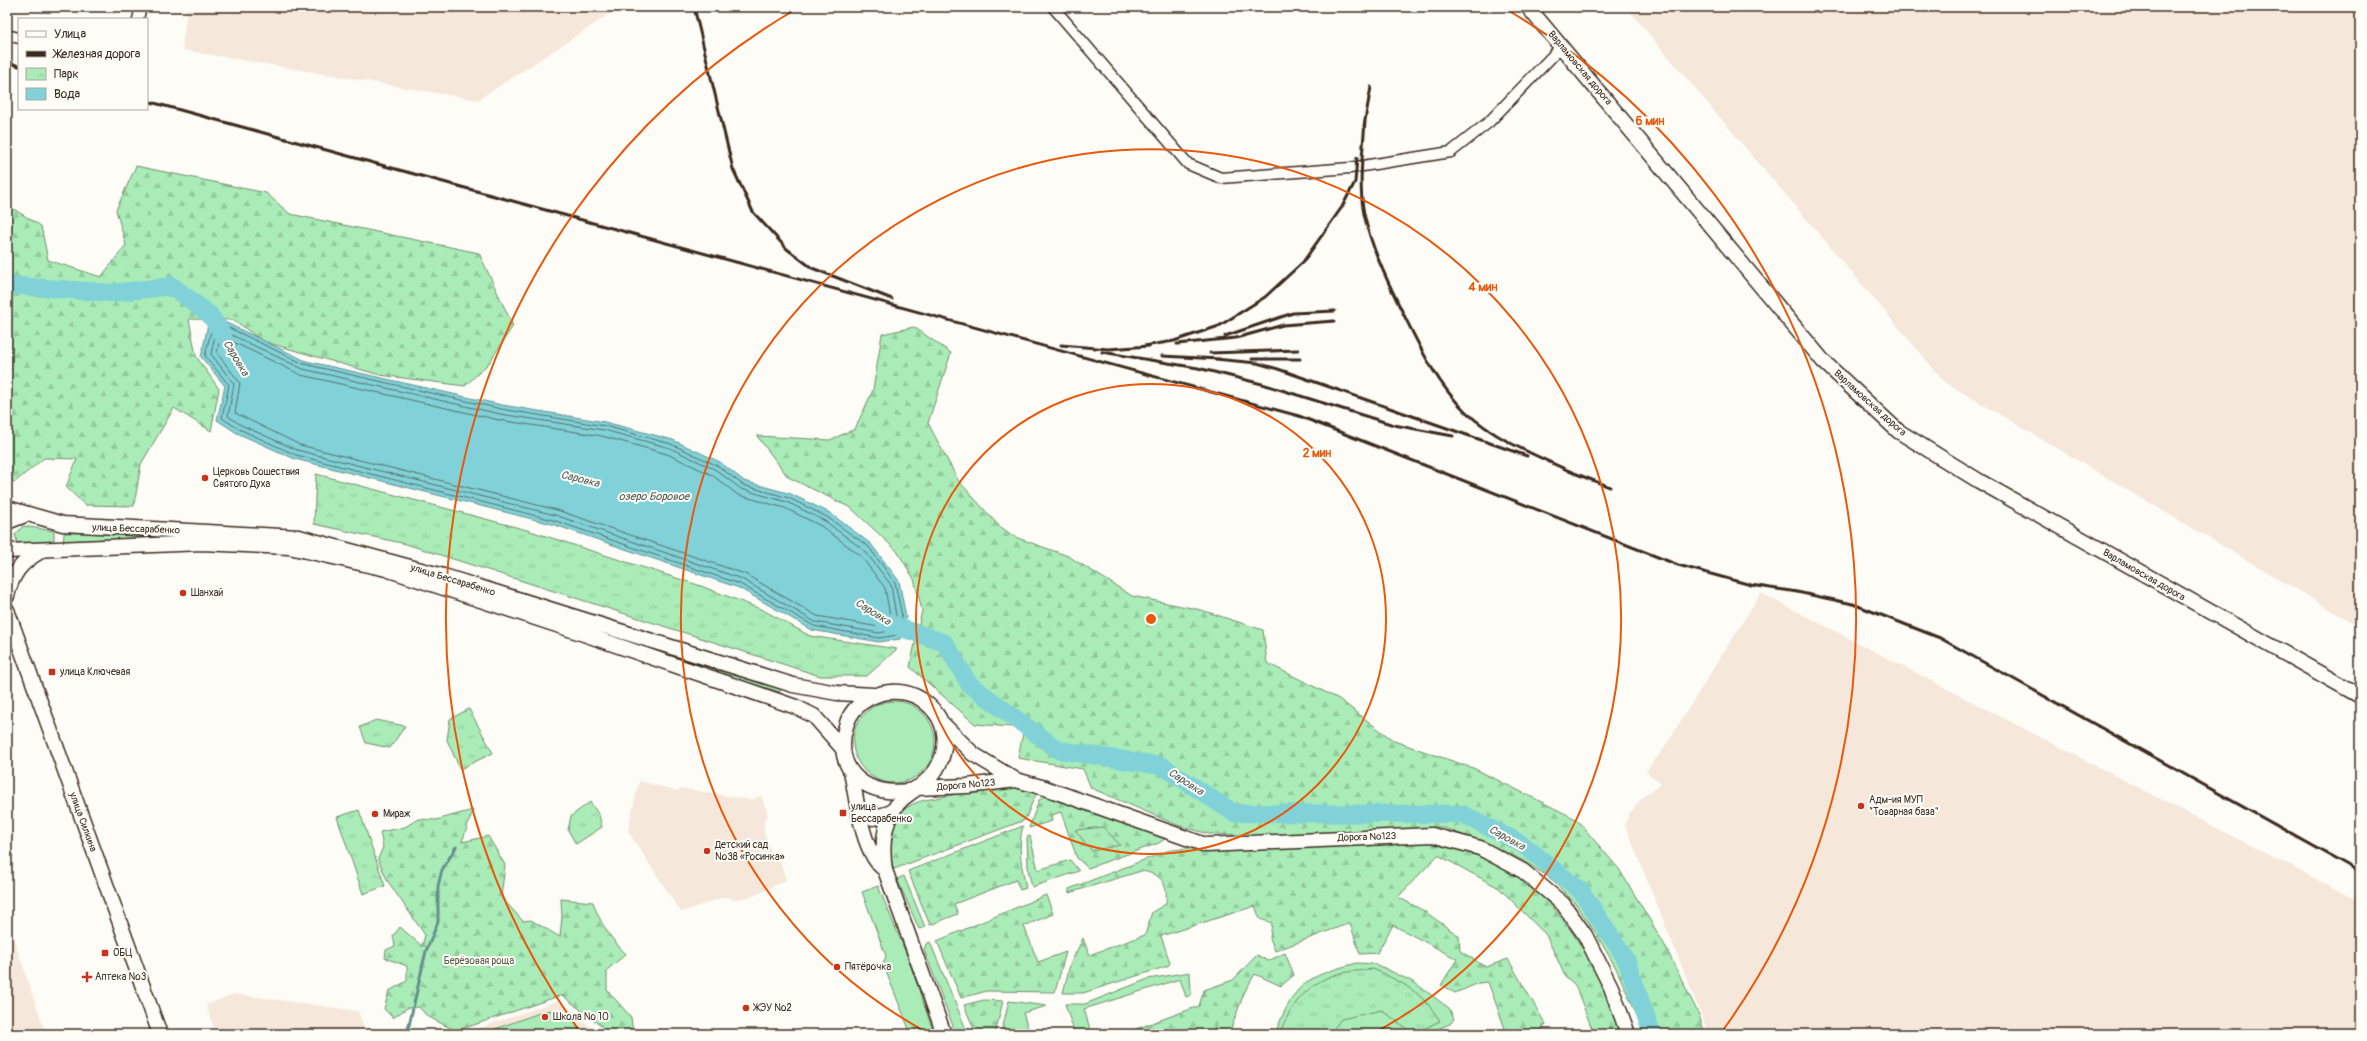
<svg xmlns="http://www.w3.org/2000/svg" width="2367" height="1041" font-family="Pangolin,sans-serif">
	<defs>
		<pattern id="forest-firs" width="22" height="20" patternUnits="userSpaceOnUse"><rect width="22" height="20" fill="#a9ecb7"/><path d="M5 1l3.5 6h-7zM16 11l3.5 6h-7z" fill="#92cb9d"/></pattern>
		<pattern id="park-tufts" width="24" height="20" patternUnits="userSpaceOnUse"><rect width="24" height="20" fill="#a9ecb7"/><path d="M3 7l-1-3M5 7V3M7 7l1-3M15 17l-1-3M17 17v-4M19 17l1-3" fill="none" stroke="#92cb9d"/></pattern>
	</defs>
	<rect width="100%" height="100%" fill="#fdfcf7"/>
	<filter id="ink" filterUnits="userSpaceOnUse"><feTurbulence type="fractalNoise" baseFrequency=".025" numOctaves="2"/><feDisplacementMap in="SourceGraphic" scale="8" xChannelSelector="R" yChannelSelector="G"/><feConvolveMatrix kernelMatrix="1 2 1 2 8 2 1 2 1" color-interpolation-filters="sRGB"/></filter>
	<g filter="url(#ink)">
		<path fill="#f5e7d9" d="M187,7H620L478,100L182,50Z
			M1626,7H2360V627L1945,382Z
			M1761,593L2360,902V1034H1709L1625,825L1629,814L1644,796L1661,784L1646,771L1660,754Z
			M639,781L678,791L680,788L751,800L761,796L768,815L764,821V833L775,861L780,862L786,880L753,896L733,900L728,896L681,912L628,831Z
			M7,920L46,1034H7Z
			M234,994L358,1011L366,1034H216L206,1005Z
			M557,1001L600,1034H463Z"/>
		<path fill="#a9ecb7" stroke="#728b6a" d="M23,526L54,531V546L18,545L15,535Z
			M108,532L238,535L63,546L64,533Z
			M450,584L781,687L780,692L449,589Z
			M853 742a41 41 0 1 1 82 0a41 41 0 1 1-82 0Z
			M904,876L925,927L919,929L897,879Z
			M878,886L908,958L934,1034H911L883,964L886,956L862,892Z
			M930,942L968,1034H956L924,950L926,944Z
			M1357,963L1376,964L1415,983L1449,1008L1454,1019L1450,1024L1425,1034H1275C1295,983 1304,977 1357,963Z
			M1190,972L1191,995L1186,997L1180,979L1084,1009L1091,1032L1106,1028L1108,1032L1106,1034H1075L1065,1004H1085L1148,979Z
			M1009,1001L1047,1006L1023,1013L1030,1034H1001Z
			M557,1010C569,1015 579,1020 580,1034H481L545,1011Z"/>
		<path fill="url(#forest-firs)" stroke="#728b6a" d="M136,166L266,193L290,214L479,253L513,326L489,363L465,386L380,375L262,341L234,320L189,319L196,356L219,389L211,431L174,408L141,464L134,506L85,505L66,487L77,459L44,458L15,482L7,479V205L41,226L48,260L101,277L126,245L116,210Z
			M914,327L951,353L928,423L958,480L998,525L1015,537L1068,556L1132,596L1201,610L1263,630L1267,663L1339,699L1394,741L1473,768L1576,819L1619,869L1663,942L1699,1015L1705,1034H1645L1616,968L1595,932L1575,903L1550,878L1524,861L1497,848L1442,827L1267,836L1209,834L1177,825L1091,788L1083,769L1018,758L1024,728L975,724L910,667L922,610L914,579L897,551L851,508L788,477L757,436L830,440L855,429L873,390L882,334Z
			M1023,785L1039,790L1034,798L1025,820L894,869C884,847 888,817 911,805C920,800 932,799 941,797C968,792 995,788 1023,785Z
			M1050,792L1169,836L1159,843L1088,868L1077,858L1061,812L1051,815L1052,821L1029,828L1039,800Z
			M473,810L462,842L488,836L505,865L501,897L523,921L531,920L560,937L562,916L561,899L593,902C600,923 610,938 626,954L607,970V990L631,1017L633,1034H611L562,995L456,1031L427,1016L419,1007L407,1008L393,1018L384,1009L389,991L407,981V966L385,958L386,950L395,946L393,936L400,927L422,946L425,935L387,880L378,859L383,847L380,832L405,827L418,819L436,820Z
			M1023,826C1017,846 1022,868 1026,888L1020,890L1016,880L954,904L958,914L930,925L908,871Z
			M1030,836L1038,870L1070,860L1079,871L1032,887L1028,869L1027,837Z
			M1430,839C1461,849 1493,860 1520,878C1572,915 1600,976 1622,1034H1594L1575,985L1565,976L1546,935L1499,888L1438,855L1398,897L1424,911L1459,936L1460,951L1486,967L1508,959L1546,1025L1537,1034H1507L1488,982L1479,983L1455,993L1441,985L1457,959L1393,925L1377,953L1360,954L1350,923L1275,951L1270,938L1272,923L1260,919L1255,906L1161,936L1170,963L1168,966L1083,993H1063L1070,965L1083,938L1089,955L1145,935L1152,912L1166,904C1168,883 1162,874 1141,871L1069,893V889L1167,851L1194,847Z
			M1046,895L1053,914L1024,926L1038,962L1066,952L1055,992L987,991L961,998L937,941Z
			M1285,953L1294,975L1281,986L1255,974L1244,993L1229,1034H1122L1199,1006L1204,990L1233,980L1257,955L1268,961Z
			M984,1000L1003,1001L995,1034H976L964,1005Z"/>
		<path fill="url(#park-tufts)" stroke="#728b6a" d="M316,474L527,530L701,586L763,610L810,636L897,649L867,676H820L406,544L314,524Z
			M469,709L493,753L460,769L447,740L450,719Z
			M376,720L405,726L390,748L366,743L360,727Z
			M590,802L599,815L602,827L576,844L568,830L571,816Z
			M359,810L385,886L363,894L337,817Z
			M1103,827L1120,845L1092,851L1075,830Z
			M1373,969C1405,984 1421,991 1440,1021L1413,1034L1382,1010L1341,1019L1330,1034H1280C1288,1008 1307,984 1334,975C1346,971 1361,971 1373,969Z"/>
		<path fill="#80d2d8" stroke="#648f8e" d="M210,315L306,361L502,405L605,422L673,440L720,462L744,481L791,494L830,513L871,544L899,581L906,617L900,639L879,642L812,630L739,588L552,524L295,459L237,433L217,420L225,386L201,357Z"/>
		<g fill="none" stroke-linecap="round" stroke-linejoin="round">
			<path stroke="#576d68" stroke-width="1" d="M215,321L304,364L501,409L605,426L671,444L718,466L743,485L789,498L827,517L869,547L895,583L902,616L897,635L879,638L814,626L740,584L553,520L296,455L239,429L222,418L229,385L205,356L213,323Z
				M219,329L303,369L500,414L604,430L670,448L716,470L741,489L787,502L825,521L865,551L891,585L896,616L893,630L879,633L815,622L742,579L555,515L297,450L241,425L228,416L234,384L211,354L216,330Z
				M223,337L301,375L499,420L602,436L667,454L712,475L738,495L785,508L821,526L860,555L885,588L890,616L888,625L879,627L817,616L745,574L557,510L300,445L235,413L240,383L217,353L220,339Z"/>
			<path stroke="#648f8e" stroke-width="3" d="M407,1034L426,951L438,922V886L442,870L456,847"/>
			<path stroke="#80d2d8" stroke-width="18" d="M7,285L112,293L172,286L210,315L223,335
				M881,619L890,624L945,643L969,684L1058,750L1162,766L1234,813L1462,814L1522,844L1581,891L1626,959L1652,1034"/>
			<g stroke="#3b2a1e" stroke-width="13">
				<path id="street" d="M1053,7L1188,164L1221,178L1350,168L1451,152L1489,122L1562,46
					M138,19L141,7
					M7,35L19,38"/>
			</g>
			<g stroke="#3b2a1e" stroke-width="17">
				<path id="secondary" d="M1528,7L1824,362L1898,431L1979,481L2360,696
					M7,508L63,524L299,537L447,577L793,685L837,693L873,695
					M7,522L25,515
					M7,551L202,543L289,547L386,569L578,632L796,707L814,716L843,749
					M7,596C12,574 21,562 41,551
					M7,610L160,1034
					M941,722L973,754L1016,780L1045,788L1206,845L1432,835L1480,848L1523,871L1563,904L1585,935L1611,987L1628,1034
					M851,771C856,796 862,853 884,869
					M916,788L967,786L1016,780
					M912,790C869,799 832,772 846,726C853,700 882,688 906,693C920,696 932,706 939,718C950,739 944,766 926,781C914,792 901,796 893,811C882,829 882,850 885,870L944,1034
					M858,810L873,818L892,812"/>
			</g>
			<use href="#street" stroke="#fdfcf7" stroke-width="10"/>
			<use href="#secondary" stroke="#fdfcf7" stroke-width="14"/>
			<path stroke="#3b2a1e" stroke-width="3" d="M694,7L733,169L753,212L787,249L812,268L892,299
				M7,62L19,66
				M147,101L1299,416L1678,565L1751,585L1797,592L1853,604L1940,638L2360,872
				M1365,121C1363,151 1358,184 1364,214C1371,246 1385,276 1399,305C1418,343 1435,382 1466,412C1496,440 1537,456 1574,473
				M1364,126L1371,87
				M1225,336L1293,313L1335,311
				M1177,344L1236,338L1283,325L1334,321
				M1061,345L1108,349L1149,346
				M1144,346L1174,341L1219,326L1265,297L1303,262L1342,207L1355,182L1357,158
				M1102,352L1198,368L1262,384L1394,425L1453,436
				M1210,353L1298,350
				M1162,356L1220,359
				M1215,359L1257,363L1278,369L1527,456
				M1252,359H1300
				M1569,471L1610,487"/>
		</g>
	</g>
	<g fill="none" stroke="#e8590c" stroke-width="2">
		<circle cx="1151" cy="619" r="235"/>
		<path d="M930 1034A470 470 0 1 1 1372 1034"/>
		<path d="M581 1033A705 705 0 0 1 798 8M1504 8A705 705 0 0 1 1721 1033"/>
	</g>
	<g fill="#c8321e" stroke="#fdfcf7" stroke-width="1.5">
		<circle cx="205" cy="478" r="4"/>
		<circle cx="183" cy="593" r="4"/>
		<rect x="48" y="668" width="8" height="8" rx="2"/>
		<circle cx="1861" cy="806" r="4"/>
		<rect x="839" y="809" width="8" height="8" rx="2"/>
		<circle cx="375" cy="814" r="4"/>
		<circle cx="707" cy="851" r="4"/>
		<rect x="101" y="949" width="8" height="8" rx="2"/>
		<circle cx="837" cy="967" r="4"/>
		<path d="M85 971h4v4h4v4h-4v4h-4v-4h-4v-4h4z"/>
		<circle cx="746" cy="1008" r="4"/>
		<circle cx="545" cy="1017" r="4"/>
	</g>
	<g text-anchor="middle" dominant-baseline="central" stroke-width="4" stroke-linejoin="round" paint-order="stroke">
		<g font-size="10" fill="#3b2a1e" stroke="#fdfcf7">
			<text transform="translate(1580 68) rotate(50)">Варламовская дорога</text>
			<text transform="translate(1870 403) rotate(42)">Варламовская дорога</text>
			<text transform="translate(136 529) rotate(2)">улица Бессарабенко</text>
			<text transform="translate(2144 575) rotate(30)">Варламовская дорога</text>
			<text transform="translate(453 580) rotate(17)">улица Бессарабенко</text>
			<text transform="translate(966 785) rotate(-5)">Дорога №123</text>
			<text transform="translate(83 822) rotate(70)">улица Силкина</text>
			<text transform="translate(1367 837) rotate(-2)">Дорога №123</text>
		</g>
		<g font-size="10" fill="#3b2a1e" stroke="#fdfcf7" text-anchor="start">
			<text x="213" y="472">Церковь Сошествия<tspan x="213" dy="12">Святого Духа</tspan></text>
			<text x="191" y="593">Шанхай</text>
			<text x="60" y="672">улица Ключевая</text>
			<text x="1869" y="800">Адм-ия МУП<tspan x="1869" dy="12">"Товарная база"</tspan></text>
			<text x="851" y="807">улица<tspan x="851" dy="12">Бессарабенко</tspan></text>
			<text x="383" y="814">Мираж</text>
			<text x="715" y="845">Детский сад<tspan x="715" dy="12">№38 «Росинка»</tspan></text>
			<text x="113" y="953">ОБЦ</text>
			<text x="845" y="967">Пятёрочка</text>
			<text x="95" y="977">Аптека №3</text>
			<text x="754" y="1008">ЖЭУ №2</text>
			<text x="553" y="1017">Школа № 10</text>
		</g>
		<g font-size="10" fill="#565a44" stroke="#fdfcf7">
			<text x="479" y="961">Берёзовая роща</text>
		</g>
		<g font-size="11" font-style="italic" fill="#505c56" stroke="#fdfcf7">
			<text transform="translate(236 358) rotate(59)">Саровка</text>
			<text transform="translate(580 479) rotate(14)">Саровка</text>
			<text x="654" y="496">озеро Боровое</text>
			<text transform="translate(873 612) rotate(32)">Саровка</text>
			<text transform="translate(1186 782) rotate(33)">Саровка</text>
			<text transform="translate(1507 838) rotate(29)">Саровка</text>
		</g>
	</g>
	<circle cx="1151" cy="619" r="6" fill="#e8590c" stroke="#fdfcf7" stroke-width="2"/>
	<g font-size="12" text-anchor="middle" font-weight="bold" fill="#e8590c" stroke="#fdfcf7" stroke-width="4" stroke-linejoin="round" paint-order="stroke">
		<text x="1650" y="125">6 мин</text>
		<text x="1483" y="291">4 мин</text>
		<text x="1317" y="457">2 мин</text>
	</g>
	<rect width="2367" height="1041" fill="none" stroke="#fdfcf7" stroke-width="24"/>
	<rect x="12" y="12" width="2343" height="1017" fill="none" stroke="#3b2a1e" stroke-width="1.5" filter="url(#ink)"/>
	<rect x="18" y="18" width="130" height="92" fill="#fdfcf7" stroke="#afa8a0"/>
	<rect x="26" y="31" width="20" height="6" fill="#fdfcf7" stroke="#afa8a0"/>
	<text x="54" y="38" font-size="12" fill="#3b2a1e">Улица</text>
	<rect x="26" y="51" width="20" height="6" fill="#3b2a1e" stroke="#afa8a0"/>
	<text x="54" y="58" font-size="12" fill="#3b2a1e">Железная дорога</text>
	<rect x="26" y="68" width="20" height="12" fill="url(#park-tufts)" stroke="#afa8a0"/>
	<text x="54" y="78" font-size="12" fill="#3b2a1e">Парк</text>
	<rect x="26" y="88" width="20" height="12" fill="#80d2d8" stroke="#afa8a0"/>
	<text x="54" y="98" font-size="12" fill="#3b2a1e">Вода</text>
</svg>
